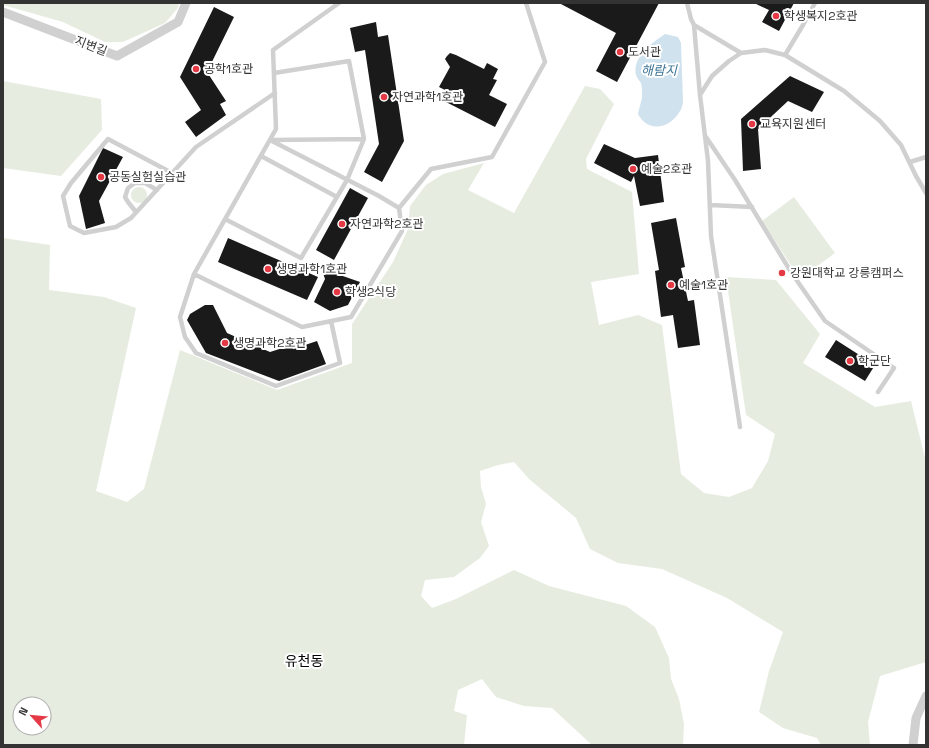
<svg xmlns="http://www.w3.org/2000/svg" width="929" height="748" font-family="'Space Grotesk','Noto Sans KR',sans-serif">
	<rect width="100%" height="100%" fill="#fff"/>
	<path fill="#e6ecdf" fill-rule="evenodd" d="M3,3H179L178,8L165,23L123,42H105L63,22L3,5Z
		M3,81L101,99L102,130L61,176L3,168Z
		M585,86L600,89L614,104L586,159L587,169L632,192L639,274L591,282L599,325L638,315L662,325L681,474L704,493L729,497L752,488L768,461L775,434L746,415L726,277L776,280L820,334L803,363L875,407L911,401L926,462V662L880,676L868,722L870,745H821L817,738L783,728L759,712L769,671L783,632L727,598L662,569L618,563L590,549L576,518L529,479L514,462L498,465L480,471L481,487L486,504L481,522L489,546L480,558L454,577L425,580L421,596L432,608L456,599L514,570L549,586L626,606L655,627L669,658L671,679L679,699L684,724L683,745H592L552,708L524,706L496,697L482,679L458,690L454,711L467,715L464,745H3V238L50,245L49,290L104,297L136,308L96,491L127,502L144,489L180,350L277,390L352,363V324L393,262L408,229L410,206L426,185L443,174L484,163L468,190L514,213ZM20,704H44V728H20Z
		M131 195a8 8 0 1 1 16 0a8 8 0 1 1-16 0Z
		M794,197L835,253L800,279L762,221Z"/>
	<path fill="#cfe2ee" d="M665,34L678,37L681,43L683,102C682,105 682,109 680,111C670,129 648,133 638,114C639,108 642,101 642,95C642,92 642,86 641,83C639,80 637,78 636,75C632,57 652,43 665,34Z"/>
	<path fill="#1a1a1a" d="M559,3H659L617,82L596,71L616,33Z
		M754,3H794L779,31L762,22L769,10Z
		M214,7L234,17L207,72L226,101L220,104L226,115L196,137L185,122L201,110L180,77Z
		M376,22L378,37L388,35L404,141L382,182L364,172L379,144L365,50L355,52L350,28Z
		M450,53L456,55L484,69L487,63L498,69L493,79L497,80L489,95L507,104L495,127L444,101L449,92L439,87L450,67L445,59L447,56Z
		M790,76L824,92L812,112L788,101L758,129L761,169L743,171L741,119Z
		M604,144L635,158L658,155L664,202L640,206L634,176L631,182L594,163Z
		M103,148L123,157L99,201L105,223L86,229L79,196Z
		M350,188L368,198L334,260L316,250Z
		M676,218L685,267L681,268L688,301L694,300L700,345L678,348L673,315L661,317L655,271L659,270L651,223Z
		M228,238L318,277L307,300L218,262Z
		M332,267L337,274L360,282L348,305L330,311L314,302L325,279L323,273Z
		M205,305H213L227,333L270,352L292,345L293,349L317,341L326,364L279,381L206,353L187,320L190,314Z
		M836,340L875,365L865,381L825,357Z"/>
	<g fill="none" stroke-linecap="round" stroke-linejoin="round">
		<path stroke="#d0d0d0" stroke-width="4.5" d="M687,3L691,19L694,25L700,95L708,161L711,236L740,427
			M694,25L741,53L765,50L785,55L844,91L880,121L901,145L916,176L926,193
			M785,55L803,25L815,3
			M700,95L712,76L729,61L741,53
			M706,137L735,180L791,272L825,321L894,368L878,392
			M270,140L379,196L399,208L402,231L351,317L302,327L194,274L276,129L273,50L339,3
			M272,140L364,139
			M261,156L337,197
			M910,162L926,157
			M172,173L108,139L71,183L63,196L70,226L84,233L116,227L131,218L196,147L275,93
			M710,205L752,207
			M399,208L431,169L492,157L545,62L526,3
			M136,212L128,202L125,197L128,188L135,183H145L157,190
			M225,219L301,258L347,180L364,139L349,61L274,73
			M194,274L180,317L185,337L196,353L276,386L340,363L331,321"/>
		<path stroke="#d0d0d0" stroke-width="9" d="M3,12L117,56L178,22L186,3
			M913,745L916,718L926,696"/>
	</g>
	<g fill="#e63946" stroke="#fff" stroke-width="1.5">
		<circle cx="776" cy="16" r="4"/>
		<circle cx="620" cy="52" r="4"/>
		<circle cx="196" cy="69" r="4"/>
		<circle cx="384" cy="97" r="4"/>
		<circle cx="752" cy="124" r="4"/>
		<circle cx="633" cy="169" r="4"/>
		<circle cx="101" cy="177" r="4"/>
		<circle cx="342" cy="224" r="4"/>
		<circle cx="268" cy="269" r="4"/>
		<circle cx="782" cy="273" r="4"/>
		<circle cx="671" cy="285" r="4"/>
		<circle cx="337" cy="292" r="4"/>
		<circle cx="225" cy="343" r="4"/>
		<circle cx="850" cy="361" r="4"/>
	</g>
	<g text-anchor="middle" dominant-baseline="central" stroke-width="4" stroke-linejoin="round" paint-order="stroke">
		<g font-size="12" fill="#333" stroke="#fff" text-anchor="start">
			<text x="784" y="16">학생복지2호관</text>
			<text x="628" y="52">도서관</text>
			<text x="204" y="69">공학1호관</text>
			<text x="392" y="97">자연과학1호관</text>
			<text x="760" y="124">교육지원센터</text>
			<text x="641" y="169">예술2호관</text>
			<text x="109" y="177">공동실험실습관</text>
			<text x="350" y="224">자연과학2호관</text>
			<text x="276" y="269">생명과학1호관</text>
			<text x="790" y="273">강원대학교 강릉캠퍼스</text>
			<text x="679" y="285">예술1호관</text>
			<text x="345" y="292">학생2식당</text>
			<text x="233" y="343">생명과학2호관</text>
			<text x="858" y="361">학군단</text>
		</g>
		<g font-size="12" fill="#333" stroke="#fff">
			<text transform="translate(91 46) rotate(21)">지변길</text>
		</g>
		<g font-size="13" font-style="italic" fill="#3f7597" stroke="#fff">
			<text x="659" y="70">해람지</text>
		</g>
		<g font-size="14" fill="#000" stroke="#fff">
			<text x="304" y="661">유천동</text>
		</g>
	</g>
	<rect width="929" height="748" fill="none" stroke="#333333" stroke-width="8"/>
	<g transform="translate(32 716) rotate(297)"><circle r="19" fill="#ffffff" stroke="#adadad"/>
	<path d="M0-3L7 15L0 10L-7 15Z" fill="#e63946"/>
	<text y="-6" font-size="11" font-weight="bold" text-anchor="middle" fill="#333333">N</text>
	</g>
</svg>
